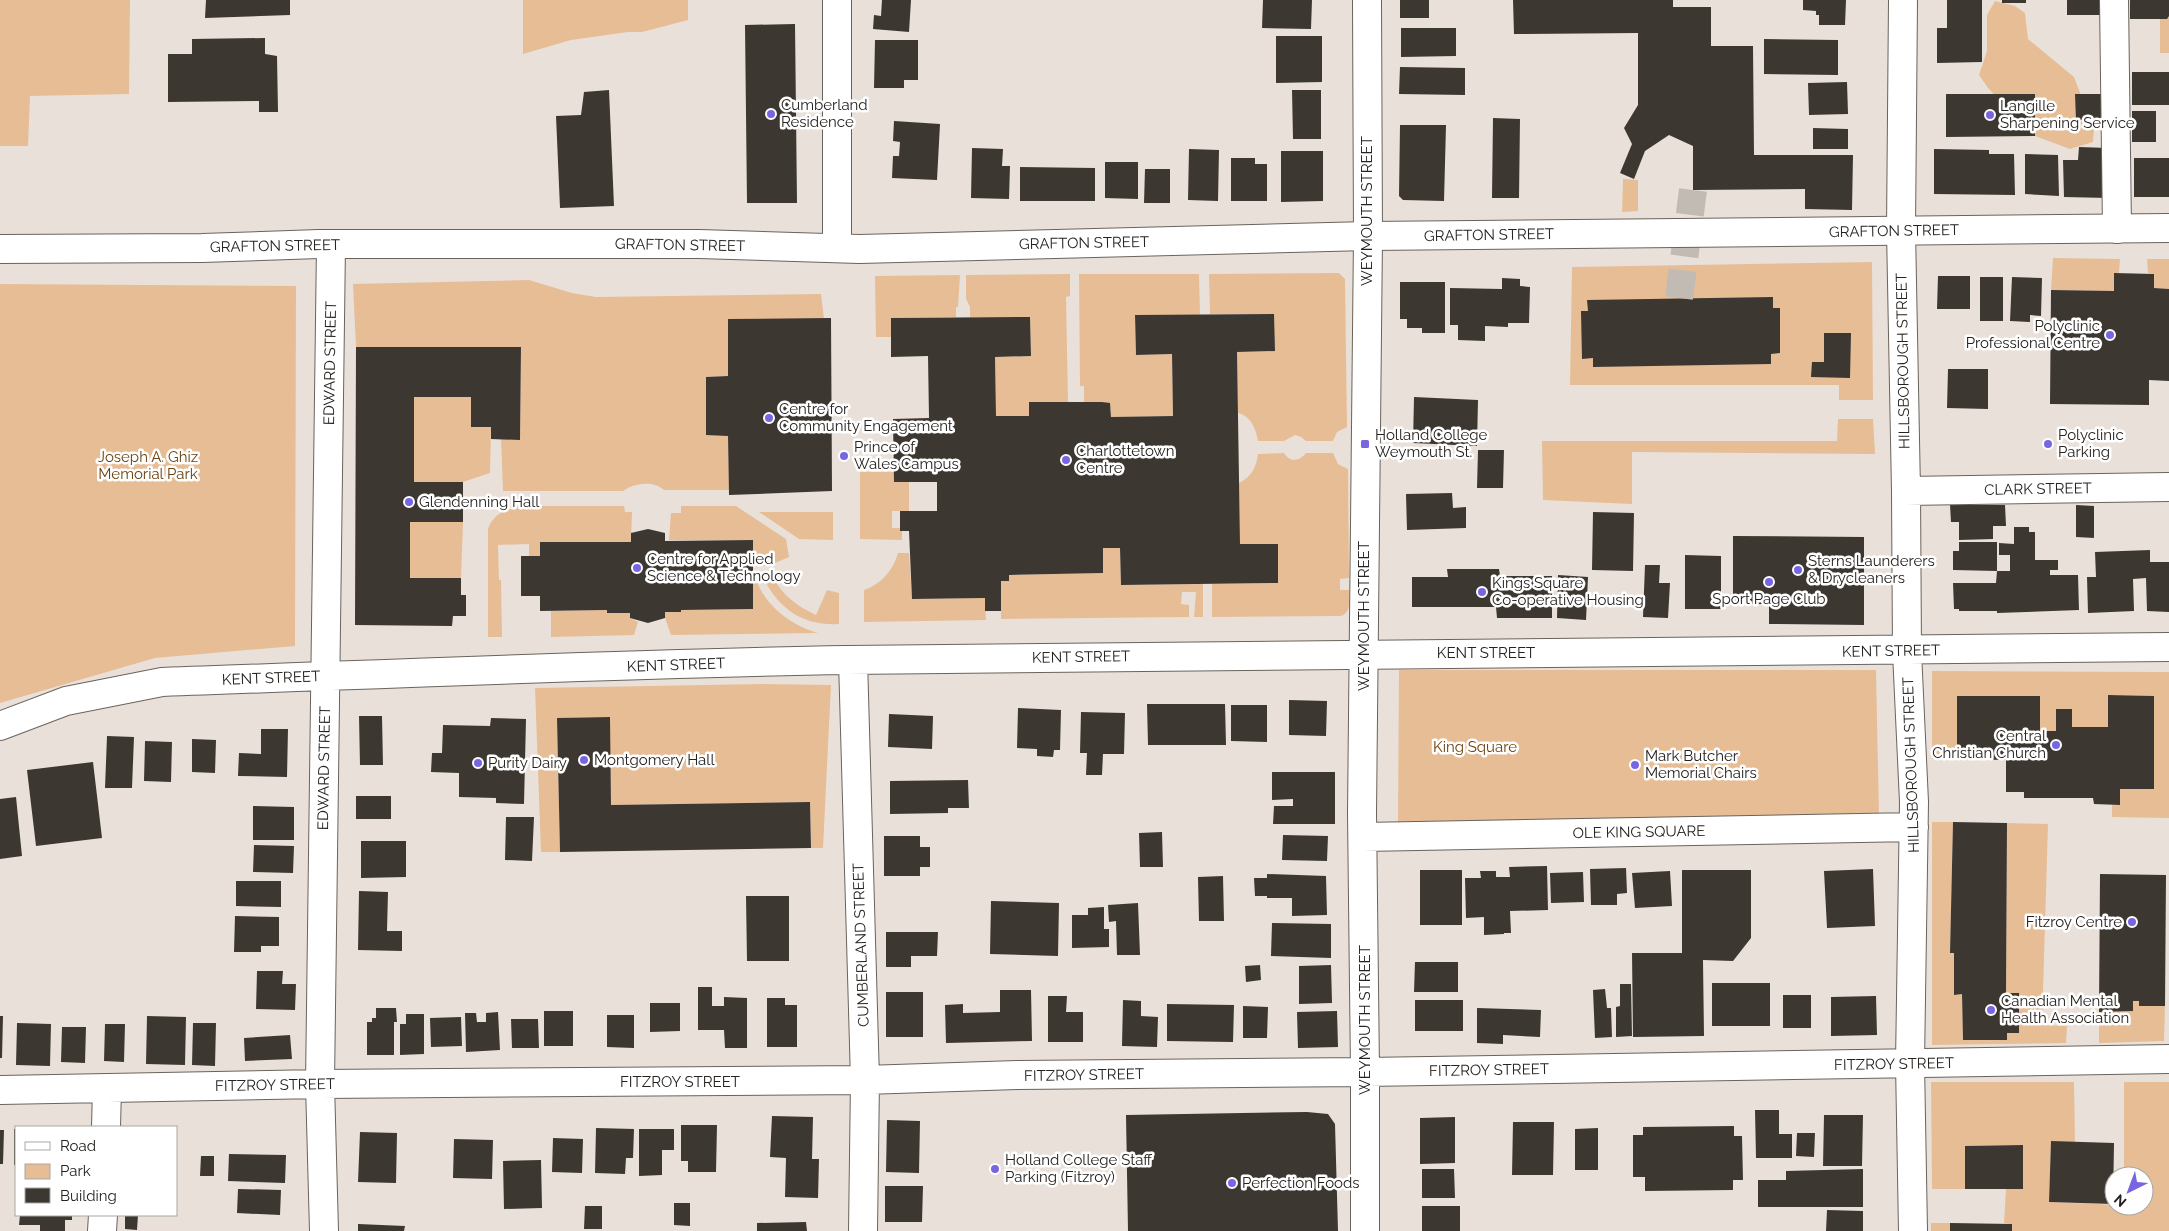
<svg xmlns="http://www.w3.org/2000/svg" width="2169" height="1231" font-family="Raleway,sans-serif">
	<rect width="100%" height="100%" fill="#e9e1d9"/>
	<path fill="#e7bd96" d="M0,0H130L129,94L30,96L28,146H0Z
		M523,0H688V20L642,32H628L571,40L523,54Z
		M1995,1L2015,6L2025,13L2028,39L2074,77L2094,129L2093,142L2070,149L2035,136L1988,88L1979,75L1987,51V15Z
		M2169,16V53H2160V19Z
		M1623,179L1638,180V211L1622,212Z
		M2053,258L2120,259L2119,273H2114V291L2051,290Z
		M2147,259H2169V289L2154,288V274L2148,273Z
		M1872,262L1873,400H1839V385H1570L1572,267Z
		M1339,273L1345,279L1347,427L1337,432L1333,441H1306L1301,437L1295,435L1284,441H1258C1256,429 1251,416 1238,413L1237,352L1274,351V314H1210L1209,274Z
		M1070,274V296L1066,297L1068,402H1029V416H996L995,357L1031,356L1030,317H970V307L966,299V275Z
		M1079,274H1199L1200,315L1135,316L1136,355L1172,354L1173,416L1111,417V409L1102,402H1084V386H1080Z
		M960,275L958,307H956V317L891,318V337H876L875,276Z
		M529,280L572,293L596,297L821,294L824,319H728V376L706,377L728,436L729,490H664C653,480 634,483 623,491H503L501,439H520L521,348L356,347L353,284Z
		M0,284L296,286L295,646L155,658L0,703Z
		M414,397H471V427H491L490,473L463,482H414Z
		M1838,419H1873L1875,454L1632,452V504L1543,500L1542,441H1837Z
		M1284,453C1290,463 1300,461 1306,453H1333L1338,464L1348,469L1349,578L1340,579V590H1349C1349,600 1352,612 1341,616L1212,617V584L1278,583L1277,544H1240L1239,483C1252,476 1256,468 1258,454Z
		M860,472H894V482H909V511H892V528H900L902,531V540L860,539Z
		M524,506H624L625,512H632L631,542H540V556H529V544L498,545L499,580H501L502,637H488V529C493,513 509,508 524,506Z
		M681,506H736L786,539L789,557L768,566L753,565V540H669L671,513H681Z
		M759,512H833V540L799,539Z
		M410,522H463L461,578H410Z
		M1103,548H1120L1121,585L1203,584V617H1194L1196,592H1182L1181,604L1189,605V617L1001,619V581H1009V575L1103,573Z
		M898,553H909L912,599L985,598L986,620L864,622V590C881,584 893,571 898,553Z
		M773,577C783,596 797,606 816,615L827,590L839,593V624C805,626 781,611 765,581Z
		M757,582C767,607 792,626 818,633L671,635L665,618V612H680L681,610L753,609V583Z
		M607,610V613H630V618L638,622L634,635L551,637V611Z
		M1399,670H1876L1879,816L1398,824Z
		M1932,671L2169,672V818L2112,817V805L2120,804V789H2154V696L2109,695L2108,727H2072V709H2056V731H2040V696H1958L1957,759H1932Z
		M763,684L831,685L823,848H811L810,802L611,805L609,717L557,718L560,852H541L535,688Z
		M1932,822H1953L1950,952L1954,953L1962,994L1963,1040H2007V1033H2019V993H2006L2007,823L2048,824L2042,1025L2067,1026L2066,1043L1932,1045Z
		M2133,1001H2139L2140,1006H2165L2164,1041L2099,1043V1012L2133,1011Z
		M1931,1082H2074L2075,1142H2051L2049,1202L2144,1206V1176H2124V1082H2169V1231H2012V1224L2004,1223L2006,1189H2023L2022,1145L1965,1146V1189H1932Z
		M1931,1223H1950V1231H1931Z"/>
	<path fill="#3d3731" d="M206,0H290V15L205,18Z
		M882,0H911L909,32L873,29L874,15L881,16Z
		M1263,0H1312L1311,29L1262,28Z
		M1400,0H1429V18H1400Z
		M1513,0H1673V7H1711V46H1753L1754,155H1853L1852,210L1805,209V189L1693,190V146L1669,135L1645,151L1634,179L1620,173L1632,144L1624,128L1638,105V33L1514,34Z
		M1803,0H1846L1845,25H1819V15H1816V11L1803,10Z
		M1947,0H1982V62L1937,63V28H1947Z
		M2002,0H2026V3H2002Z
		M2067,0H2104L2105,15H2067Z
		M2130,0H2169V16L2167,19H2130Z
		M795,24L797,203H747L745,25Z
		M1401,28H1456V56L1401,57Z
		M1276,36H1322V82L1276,83Z
		M265,38V54L277,56L278,112H259V101L168,102V54H192V39Z
		M1764,39L1838,40V75L1764,74Z
		M875,40H918V80H904V88H874Z
		M1400,67L1465,68V95L1399,94Z
		M2132,72H2169V105H2132Z
		M1847,82L1848,114L1809,115L1808,83Z
		M609,90L614,206L560,208L556,116L581,115L584,92Z
		M1292,90H1321V139H1293Z
		M1946,94H2035V136L1946,137Z
		M2075,94H2107V120H2076Z
		M2132,111H2156V142H2132Z
		M1493,118L1520,119L1519,198H1492Z
		M894,121L940,124L937,180L892,178L893,156H899L900,142L893,141Z
		M1400,125H1446L1444,201L1403,200L1399,196Z
		M1813,128L1848,129V149H1813Z
		M2079,147L2108,148L2109,198L2064,197L2063,160H2078Z
		M972,148L1003,149L1002,166H1010L1009,199L971,198Z
		M1189,149L1219,150L1218,201L1188,200Z
		M1934,149L1989,150V154H2014L2015,195L1934,194Z
		M1281,151H1323V201L1281,202Z
		M2025,154L2058,155L2059,196L2025,194Z
		M1231,158H1255V164H1267V201H1231Z
		M2134,158H2169V197H2134Z
		M1105,162H1138V199L1105,198Z
		M1020,167L1095,168V201H1020Z
		M1145,169H1170V203H1144Z
		M2114,273L2154,274V288L2169,289V381L2149,380V405L2050,404L2051,290L2114,291Z
		M1938,276H1970V309H1937Z
		M1980,277H2003V321H1980Z
		M2012,277L2042,278L2041,316L2030,315V322L2010,321Z
		M1502,278L1520,279V286L1530,287L1529,323H1508V327L1485,326V341L1458,340V325H1450V288L1502,289Z
		M1400,282H1445V333H1422V328H1407V319H1400Z
		M1773,297V308H1780V353L1771,354V364L1593,367V358L1582,359L1581,311H1588L1587,300Z
		M1274,314L1275,351L1237,352L1240,544H1278V583L1121,585L1120,548H1103V573L1009,575V581H1001V611H985V598L912,599L909,531H900V511H937V482H894L893,419L929,418L928,356L891,357V318L1030,317L1031,356L995,357L996,416H1029V402H1102L1110,403L1111,417L1173,416L1172,354L1136,355L1135,315Z
		M831,318L832,491L729,495L728,436L706,435V377L728,376V319Z
		M1824,333H1851L1850,378L1811,377L1812,362H1824Z
		M356,347H521L520,440L491,439V427H471V397H414V482H463V522H410V578H461V595H466V616H453L452,626L355,625Z
		M1948,369H1988V409L1947,408Z
		M1414,397L1478,400L1477,446L1413,443Z
		M1478,450H1504L1503,488H1477Z
		M1452,493L1453,508L1466,507V528L1407,530L1406,494Z
		M1950,505H2005L2006,526H1993V539L1959,540V522H1951Z
		M2076,505L2094,506V538L2076,537Z
		M1593,512L1634,513L1633,571L1592,570Z
		M2014,527H2029V532H2035V560H2058V570H2050V575H2078L2079,610L1997,613V611H1959V609H1954L1953,583H1996L1997,571H2010V555H1999V543L2014,544Z
		M648,529L665,533V541L753,540V609L681,610V612H665V618L648,623L630,618V613H607V610L540,611V596H521V556H540V542H631V533Z
		M1733,536L1864,537V625L1769,624V604H1733Z
		M1959,542H1997V571L1953,570V551H1959Z
		M2150,550V562H2169V612L2147,611L2146,578L2133,579L2134,611L2088,613L2087,577H2096L2095,552Z
		M1685,555L1721,556V609H1685Z
		M1645,565H1660L1659,583H1670L1668,618L1643,617Z
		M1447,569H1499L1500,576H1552V618H1497L1496,607H1412V577H1448Z
		M1558,575L1588,577L1586,620L1557,618Z
		M2108,695L2154,696V789H2120V805L2094,804L2093,798H2024V792H2006V760L1957,759V696H2040V731H2056V709H2072V727H2108Z
		M1289,700L1327,701L1326,736L1289,735Z
		M1147,704H1225L1226,745H1148Z
		M1231,705H1267V742L1231,741Z
		M1018,708L1061,710L1060,750H1054L1053,757L1037,756V749L1017,748Z
		M1081,712L1125,713L1124,754H1103L1102,775H1086L1087,753H1080Z
		M889,714L933,716L932,749L888,747Z
		M359,716H382L383,765H360Z
		M610,717L611,805L810,802L811,848L560,852L557,718Z
		M491,718L526,719L524,804L496,803V798L459,797V773L431,772L432,753H442L443,725L490,726Z
		M261,729H288L287,777L238,776L239,753L261,754Z
		M107,736L134,737L132,788H105Z
		M192,739L216,740L215,773L192,772Z
		M145,741L172,742L171,782L144,781Z
		M93,762L102,838L36,846L27,770Z
		M1272,772H1335V824H1273L1274,806H1293V799L1272,800Z
		M968,780L969,808H948V813L890,814V781Z
		M356,796H391V819H356Z
		M16,797L22,856L0,859V799Z
		M253,806L294,807V840H253Z
		M506,817H534L532,861L505,860Z
		M1953,822L2007,823L2006,993H2019V1033H2007V1040H1963L1962,994L1954,995V953H1950Z
		M1162,832L1163,867H1140L1139,833Z
		M1283,835L1328,836L1327,861L1282,860Z
		M884,836H920V847H930V867H920V876H884Z
		M361,841H406V877L361,878Z
		M254,845L294,846L293,873L253,872Z
		M1547,866L1548,910L1510,911L1511,933H1504V934L1484,935V917L1466,918L1465,878H1481L1480,871H1496V877H1510L1509,867Z
		M1626,868L1627,893L1617,894V905H1591L1590,869Z
		M1873,869L1875,926L1827,928L1824,871Z
		M1420,870H1462V925H1420Z
		M1682,870H1751V938L1733,961L1703,960L1704,1036L1633,1037L1632,953H1682Z
		M1670,871L1672,906L1635,908L1632,873Z
		M1583,872L1584,902L1551,903L1550,873Z
		M1267,874L1326,876L1327,915L1292,916V898H1267V896H1255L1254,878H1267Z
		M2100,874L2166,875L2165,1006H2139V1001H2133V1011L2099,1012Z
		M1223,876L1224,921H1199L1198,877Z
		M236,881H281V907L236,906Z
		M359,891L388,892L387,931H402V951L358,950Z
		M746,896H789V961H747Z
		M991,901L1059,903L1058,956L990,954Z
		M1138,903L1140,955H1117L1116,921L1109,922L1108,905Z
		M1104,907V929H1109V947L1072,948V915H1088V908Z
		M235,916L279,917V946H261V952H234Z
		M1272,923L1331,924V958L1271,956Z
		M886,932H938L937,956H911V967H886Z
		M1415,962H1458V992H1414Z
		M1260,965L1261,980L1246,982L1245,966Z
		M1331,965L1332,1003L1299,1004V966Z
		M257,971H283L282,984H296L295,1010L256,1009Z
		M1712,983H1770V1026H1712Z
		M1620,984H1631L1632,1036L1616,1037V1007L1620,1006Z
		M698,987H712V1006H724V997L747,998V1048H725L724,1030H698Z
		M1605,989L1607,1008H1611L1612,1037L1595,1038L1593,990Z
		M1000,990H1031L1032,1041L946,1043L945,1005L963,1004V1013L1000,1012Z
		M886,992H923V1037H886Z
		M1783,995H1811V1028H1783Z
		M1048,996H1067L1066,1012H1083V1042H1048Z
		M1876,996L1877,1035L1831,1036V997Z
		M767,998H785V1005H797V1047H767Z
		M1123,1000L1141,1001V1016L1158,1017L1157,1047L1122,1046Z
		M1415,1000H1463V1031H1415Z
		M650,1003H680V1031L650,1032Z
		M1167,1004L1234,1005L1233,1042L1167,1041Z
		M1243,1006L1268,1007L1267,1038H1243Z
		M376,1008H396L397,1022H394V1055H367V1022H372V1018H376Z
		M1477,1008L1541,1010L1540,1037L1503,1035V1044L1477,1043Z
		M544,1011H573V1046H544Z
		M1337,1011L1338,1047L1298,1048L1297,1012Z
		M498,1012L500,1050L466,1052L465,1013H476L477,1022H486V1013Z
		M406,1014H424V1054L400,1055V1024H406Z
		M607,1015H634V1048L607,1047Z
		M0,1016H3L2,1058H0Z
		M147,1016L186,1017L185,1065L146,1064Z
		M461,1017L462,1046L431,1047L430,1018Z
		M511,1019H538L539,1048H512Z
		M17,1023L51,1024L50,1066L16,1065Z
		M193,1023H216L215,1066L192,1065Z
		M105,1024H125L124,1062L104,1061Z
		M62,1027H86L85,1063L61,1062Z
		M290,1035L292,1059L245,1061L244,1038Z
		M1755,1110H1779V1134H1792V1158H1756Z
		M1307,1112L1328,1114L1335,1124L1338,1231H1128L1126,1115Z
		M1824,1115H1863L1862,1166H1823Z
		M772,1116L813,1117L812,1159H819L818,1198L785,1197L786,1158L770,1157Z
		M1455,1117V1163L1420,1164V1118Z
		M887,1120L920,1121L919,1173L886,1172Z
		M1513,1122H1554L1553,1175H1512Z
		M681,1125H717L716,1172H688V1161H681Z
		M1734,1126V1136H1742L1743,1180H1733V1190L1645,1191V1177H1633V1135H1643V1127Z
		M596,1128L634,1129L633,1158H626L625,1174L595,1173Z
		M1598,1128V1170H1575V1129Z
		M14,1129H16V1165H14Z
		M639,1129H674V1150H662V1175L639,1176Z
		M0,1130H4L3,1164H0Z
		M360,1132L397,1133L396,1183L358,1182Z
		M1797,1133H1815L1814,1157L1796,1156Z
		M553,1138L583,1139L582,1173L552,1172Z
		M454,1139L493,1140L492,1179L453,1178Z
		M2051,1141L2114,1143L2113,1204L2049,1202Z
		M2023,1145V1189H1965V1146Z
		M229,1154L286,1155L285,1183L228,1181Z
		M201,1156H214V1176H200Z
		M541,1160L542,1208L504,1209L503,1161Z
		M1422,1169H1454L1455,1198H1422Z
		M1863,1169V1207H1758V1180H1786V1171Z
		M885,1186H923L922,1222H885Z
		M238,1189L281,1190L280,1215L237,1213Z
		M674,1203H690V1226L674,1225Z
		M585,1206H602V1229H584Z
		M1422,1206H1460V1231H1422Z
		M1827,1210L1863,1211V1231H1826Z
		M20,1215H72V1220H65V1231H40V1225H19Z
		M125,1215H138L137,1230L125,1229Z
		M806,1222L807,1231H757V1223Z
		M1950,1223L2012,1224V1231H1950Z
		M358,1224L405,1226L404,1231H358Z"/>
	<g fill="none" stroke-linecap="round" stroke-linejoin="round">
		<path stroke="#c2bbb4" stroke-width="28" stroke-dasharray="28 14" stroke-linecap="butt" d="M1679,298L1693,190"/>
		<g stroke="#6a635d" stroke-width="30">
			<path id="minor" d="M1903,0L1901,230L1906,491L1907,652L1914,802L1910,1063L1913,1231
				M2114,0L2117,229
				M837,248V0
				M1906,491L2169,487
				M853,660L865,1080L863,1231
				M0,726L66,701L162,682C390,674 619,664 847,660C1288,652 1729,654 2169,647
				M1363,837L1914,827
				M0,1090L320,1084L865,1080L1017,1075L1365,1072L2169,1059
				M106,1127L107,1089
				M102,1231L103,1215
				M324,1231L320,1084L331,244
				M1365,1231V1072L1362,813L1368,236L1367,0"/>
		</g>
		<g stroke="#6a635d" stroke-width="30">
			<path id="major" d="M0,249L202,248L319,244H699L859,249L1368,236L2169,228"/>
		</g>
		<use href="#minor" stroke="#fff" stroke-width="28"/>
		<use href="#major" stroke="#fff" stroke-width="28"/>
	</g>
	<g fill="#7866e1" stroke="#fff" stroke-width="2">
		<circle cx="771" cy="114" r="5"/>
		<circle cx="1990" cy="115" r="5"/>
		<circle cx="2110" cy="335" r="5"/>
		<circle cx="769" cy="418" r="5"/>
		<rect x="1360" y="439" width="10" height="10" rx="2.5"/>
		<circle cx="2048" cy="444" r="5"/>
		<circle cx="844" cy="456" r="5"/>
		<circle cx="1066" cy="460" r="5"/>
		<circle cx="409" cy="502" r="5"/>
		<circle cx="637" cy="568" r="5"/>
		<circle cx="1798" cy="570" r="5"/>
		<circle cx="1769" cy="582" r="5"/>
		<circle cx="1482" cy="592" r="5"/>
		<circle cx="2056" cy="745" r="5"/>
		<circle cx="584" cy="760" r="5"/>
		<circle cx="478" cy="763" r="5"/>
		<circle cx="1635" cy="765" r="5"/>
		<circle cx="2132" cy="922" r="5"/>
		<circle cx="1991" cy="1010" r="5"/>
		<circle cx="995" cy="1169" r="5"/>
		<circle cx="1232" cy="1183" r="5"/>
	</g>
	<g text-anchor="middle" dominant-baseline="central" stroke-width="5" stroke-linejoin="round" paint-order="stroke">
		<g font-size="15" fill="#25221f" stroke="#fff" text-anchor="start">
			<text x="781" y="105">Cumberland<tspan x="781" dy="17">Residence</tspan></text>
			<text x="2000" y="106">Langille<tspan x="2000" dy="17">Sharpening Service</tspan></text>
			<text x="2100" y="326" text-anchor="end">Polyclinic<tspan x="2100" dy="17">Professional Centre</tspan></text>
			<text x="779" y="409">Centre for<tspan x="779" dy="17">Community Engagement</tspan></text>
			<text x="1375" y="435">Holland College<tspan x="1375" dy="17">Weymouth St.</tspan></text>
			<text x="2058" y="435">Polyclinic<tspan x="2058" dy="17">Parking</tspan></text>
			<text x="854" y="447">Prince of<tspan x="854" dy="17">Wales Campus</tspan></text>
			<text x="1076" y="451">Charlottetown<tspan x="1076" dy="17">Centre</tspan></text>
			<text x="419" y="502">Glendenning Hall</text>
			<text x="647" y="559">Centre for Applied<tspan x="647" dy="17">Science &amp; Technology</tspan></text>
			<text x="1808" y="561">Sterns Launderers<tspan x="1808" dy="17">&amp; Drycleaners</tspan></text>
			<text x="1492" y="583">Kings Square<tspan x="1492" dy="17">Co-operative Housing</tspan></text>
			<text x="1769" y="599" text-anchor="middle">Sport Page Club</text>
			<text x="2046" y="736" text-anchor="end">Central<tspan x="2046" dy="17">Christian Church</tspan></text>
			<text x="1645" y="756">Mark Butcher<tspan x="1645" dy="17">Memorial Chairs</tspan></text>
			<text x="594" y="760">Montgomery Hall</text>
			<text x="488" y="763">Purity Dairy</text>
			<text x="2122" y="922" text-anchor="end">Fitzroy Centre</text>
			<text x="2001" y="1001">Canadian Mental<tspan x="2001" dy="17">Health Association</tspan></text>
			<text x="1005" y="1160">Holland College Staff<tspan x="1005" dy="17">Parking (Fitzroy)</tspan></text>
			<text x="1242" y="1183">Perfection Foods</text>
		</g>
		<g font-size="15" fill="#25221f" stroke="#fff">
			<text transform="translate(1367 211) rotate(-90)">WEYMOUTH STREET</text>
			<text transform="translate(1894 231) rotate(-1)">GRAFTON STREET</text>
			<text transform="translate(1489 235) rotate(-1)">GRAFTON STREET</text>
			<text transform="translate(1084 243) rotate(-1)">GRAFTON STREET</text>
			<text transform="translate(680 245) rotate(1)">GRAFTON STREET</text>
			<text transform="translate(275 246) rotate(-1)">GRAFTON STREET</text>
			<text transform="translate(1903 361) rotate(-91)">HILLSBOROUGH STREET</text>
			<text transform="translate(330 363) rotate(-89)">EDWARD STREET</text>
			<text transform="translate(2038 489) rotate(-1)">CLARK STREET</text>
			<text transform="translate(1364 616) rotate(-90)">WEYMOUTH STREET</text>
			<text transform="translate(1891 651) rotate(-1)">KENT STREET</text>
			<text x="1486" y="653">KENT STREET</text>
			<text transform="translate(1081 657) rotate(-1)">KENT STREET</text>
			<text transform="translate(676 665) rotate(-2)">KENT STREET</text>
			<text transform="translate(271 678) rotate(-2)">KENT STREET</text>
			<text transform="translate(1911 765) rotate(-92)">HILLSBOROUGH STREET</text>
			<text transform="translate(324 768) rotate(-89)">EDWARD STREET</text>
			<text transform="translate(1639 832) rotate(-1)">OLE KING SQUARE</text>
			<text transform="translate(861 945) rotate(-92)">CUMBERLAND STREET</text>
			<text transform="translate(1365 1020) rotate(-90)">WEYMOUTH STREET</text>
			<text transform="translate(1894 1064) rotate(-1)">FITZROY STREET</text>
			<text transform="translate(1489 1070) rotate(-1)">FITZROY STREET</text>
			<text transform="translate(1084 1075) rotate(-1)">FITZROY STREET</text>
			<text x="680" y="1082">FITZROY STREET</text>
			<text transform="translate(275 1085) rotate(-1)">FITZROY STREET</text>
		</g>
		<g font-size="15" fill="#6c4210" stroke="#fff">
			<text x="148" y="457">Joseph A. Ghiz<tspan x="148" dy="17">Memorial Park</tspan></text>
			<text x="1475" y="747">King Square</text>
		</g>
	</g>
	<rect x="15" y="1126" width="162" height="90" fill="#ffffff" stroke="#a8a7a5"/>
	<rect x="25" y="1142" width="25" height="8" fill="#ffffff" stroke="#a8a7a5"/>
	<text x="60" y="1151" font-size="15" fill="#25221f">Road</text>
	<rect x="25" y="1164" width="25" height="15" fill="#e7bd96" stroke="#a8a7a5"/>
	<text x="60" y="1176" font-size="15" fill="#25221f">Park</text>
	<rect x="25" y="1188" width="25" height="15" fill="#3d3731" stroke="#a8a7a5"/>
	<text x="60" y="1201" font-size="15" fill="#25221f">Building</text>
	<g transform="translate(2129 1191) rotate(222)"><circle r="24" fill="#ffffff" stroke="#a8a7a5"/>
	<path d="M0-4L9 19L0 12L-9 19Z" fill="#7866e1"/>
	<text y="-8" font-size="14" font-weight="bold" text-anchor="middle" fill="#25221f">N</text>
	</g>
</svg>
